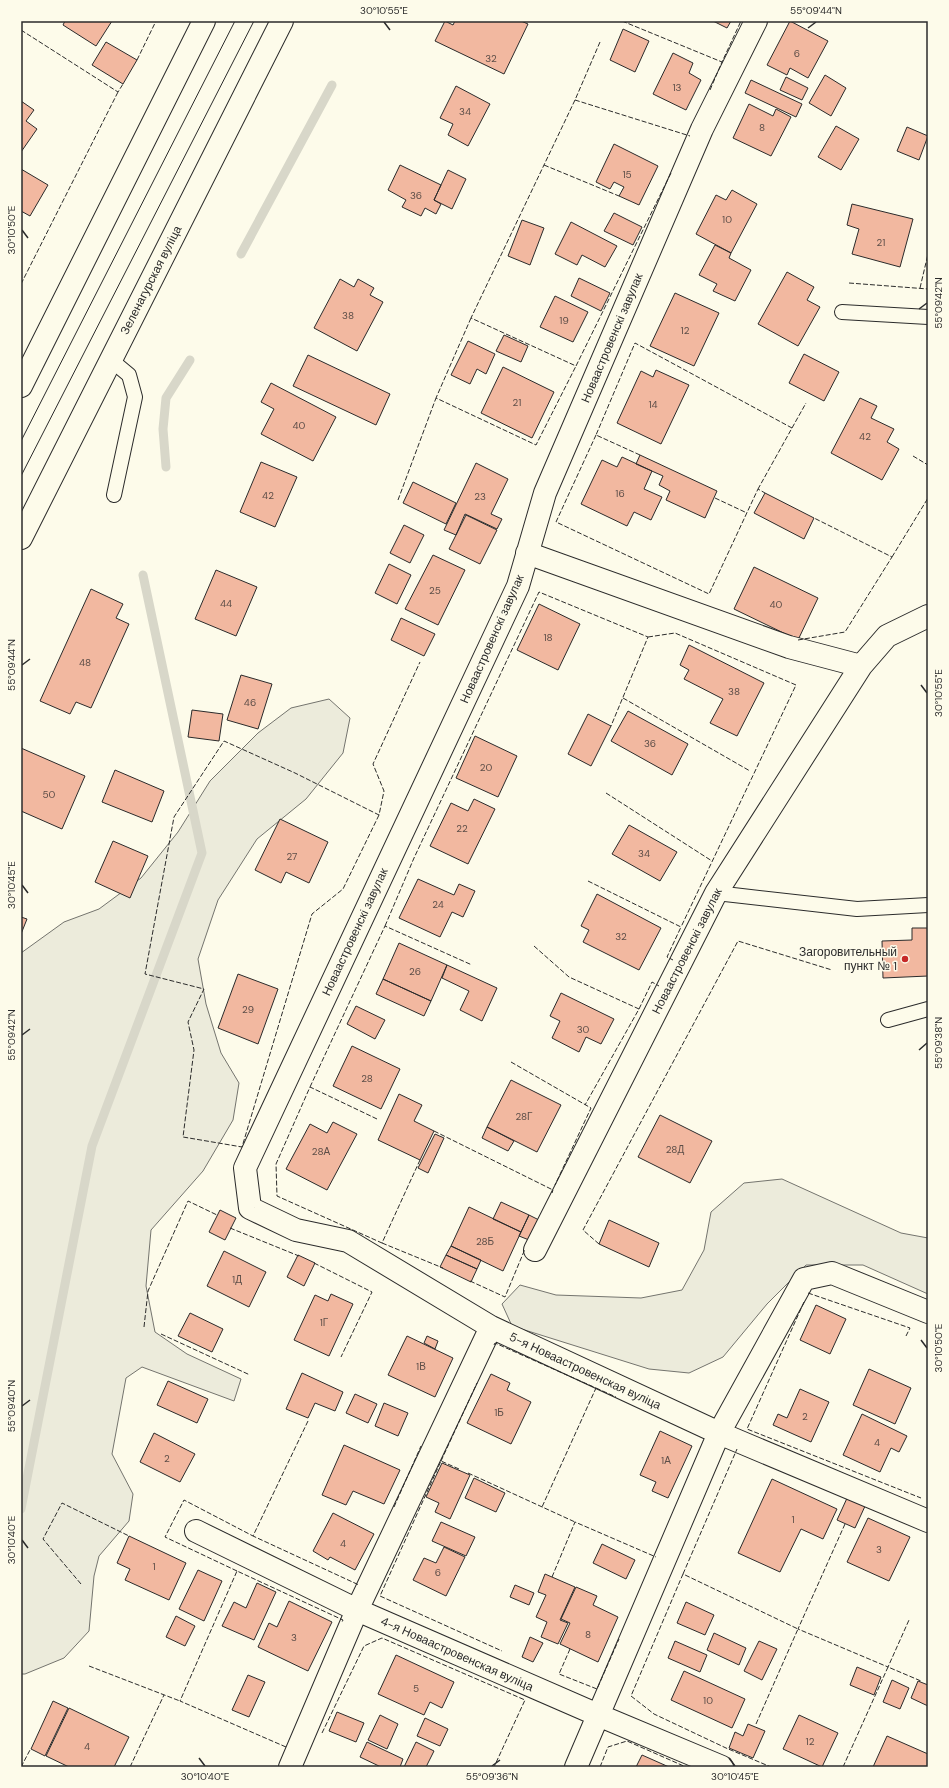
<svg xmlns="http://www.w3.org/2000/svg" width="949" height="1788" font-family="'DM Sans',sans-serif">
	<rect width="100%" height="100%" fill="#fdfbea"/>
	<path fill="#ecebdb" stroke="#74746e" d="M329,699L350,718L343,753L306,799L257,839L218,900L198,959L206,1004L221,1053L239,1083L233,1120L203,1171L151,1230L146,1286L155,1332L187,1354L241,1379L234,1401L142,1367L126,1378L112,1454L133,1494L129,1521L99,1556L94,1576L89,1631L64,1658L25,1674H21V953L64,922L99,909L141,878L178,832L210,781L258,733L291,708Z
		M782,1179L901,1233L928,1238V1294L863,1265H806L767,1304L723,1357L689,1373L649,1369L512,1326L502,1304L520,1285L556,1295L641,1298L682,1290L704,1250L711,1212L744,1183Z"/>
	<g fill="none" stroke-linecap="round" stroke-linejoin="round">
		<path stroke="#d8d7c9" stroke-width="9" d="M241,254L332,85
			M166,467L163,429L166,398L190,360
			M21,1509L92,1146L202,853L143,575"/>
	</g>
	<path fill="#f2b8a0" stroke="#2b2b2b" d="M65,21H112L96,46L63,25Z
		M445,21L453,25L455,21H521L528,24L504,74L435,41Z
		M713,21H731L727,28Z
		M790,21L828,41L808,78L790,68L787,75L767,65Z
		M623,29L649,41L635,72L610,60Z
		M106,42L137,60L123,84L92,65Z
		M673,53L693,63L689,73L701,80L686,110L653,94Z
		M825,75L846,88L831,116L809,103Z
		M786,77L808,88L802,100L780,90Z
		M751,80L802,104L796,117L745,93Z
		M456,86L490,104L468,146L448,135L453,124L440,118Z
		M21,101L34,110L26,121L37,129L21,152Z
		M749,104L773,116L776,109L791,117L771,156L733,138Z
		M836,126L859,139L841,170L818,157Z
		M907,127L928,136L919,160L897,151Z
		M614,144L658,166L639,205L619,196L624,187L614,182L610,189L596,182Z
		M400,165L441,185L434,200L441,204L436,214L425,208L421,216L402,207L406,200L388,190Z
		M21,169L48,185L30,216L21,211Z
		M448,170L466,179L452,209L434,200Z
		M732,190L757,204L731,253L696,234L716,195L726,200Z
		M852,204L913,219L900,267L852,254L859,229L847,225Z
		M614,213L642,227L633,245L604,231Z
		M522,220L544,228L530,265L508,256Z
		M571,222L617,246L605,267L582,255L577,265L555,254Z
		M715,245L731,253L729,258L751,270L735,301L713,291L717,284L699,275Z
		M787,272L814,287L807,300L820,307L798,346L758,324Z
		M579,278L610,293L601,311L571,296Z
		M340,279L354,287L358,279L374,288L370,295L383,302L357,351L314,328Z
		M675,293L719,313L694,366L650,346Z
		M555,296L588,312L573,342L540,327Z
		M504,335L528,346L521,362L496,351Z
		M468,341L495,354L486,374L477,369L470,384L451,375Z
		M804,354L839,372L824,401L789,383Z
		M308,355L390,394L376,425L293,386Z
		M503,367L554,392L532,438L481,413Z
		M656,370L689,385L661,444L617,423L641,371L653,377Z
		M271,383L336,417L313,461L261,434L274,409L261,402Z
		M860,398L877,406L871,418L894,429L887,442L899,449L882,480L831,453Z
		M640,455L717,491L705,518L666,500L670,491L659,485L663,476L636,464Z
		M622,457L652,471L644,489L662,497L651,520L634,512L627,526L581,504L602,460L617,467Z
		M261,462L297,477L275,527L240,512Z
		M476,463L508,479L491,514L502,519L497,529L465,514L456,535L444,530Z
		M413,482L456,503L446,524L403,503Z
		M765,493L814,518L804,539L754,513Z
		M466,515L497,530L480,564L449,549Z
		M404,525L424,535L410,563L390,553Z
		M433,555L465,570L438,625L405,609Z
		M389,564L411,575L397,604L375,593Z
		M754,567L818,598L798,640L734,609Z
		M216,570L257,587L236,636L195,619Z
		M91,589L123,604L116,618L129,624L91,708L76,702L70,714L40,701Z
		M539,604L580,624L558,670L517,650Z
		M401,618L435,634L424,656L391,640Z
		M689,645L764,683L737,736L710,723L723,699L684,679L689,670L680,665Z
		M241,675L272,684L258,729L227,720Z
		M192,710L223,714L219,741L188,737Z
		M628,711L688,744L672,775L611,741Z
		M588,714L611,726L591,766L568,754Z
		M475,736L517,756L498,797L456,778Z
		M21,748L85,776L62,829L21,811Z
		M115,770L164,791L152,822L102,802Z
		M474,799L495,809L468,864L430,846L451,803L468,811Z
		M280,819L328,842L309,883L286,872L281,883L255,870Z
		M629,825L677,852L660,881L612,854Z
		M113,841L148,856L130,898L95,882Z
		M418,879L454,895L459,884L475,891L463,917L452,912L440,937L399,918Z
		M597,894L661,928L639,970L583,942L589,930L581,926Z
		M21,917L27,919L21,934Z
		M912,928H928V976L883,978L882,941L912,940Z
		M399,943L447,965L431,1001L383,979Z
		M447,965L497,988L482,1021L460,1010L469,991L442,978Z
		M238,974L278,989L258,1044L218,1028Z
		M383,979L431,1001L424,1016L376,994Z
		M561,993L614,1019L601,1044L586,1037L579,1052L552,1038L560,1021L550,1016Z
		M356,1006L385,1020L375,1039L347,1024Z
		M352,1046L400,1069L381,1109L333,1086Z
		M511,1080L561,1105L537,1152L487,1127Z
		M399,1094L422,1105L414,1121L434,1131L420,1160L378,1140Z
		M660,1115L712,1141L690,1183L638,1157Z
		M333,1122L357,1134L327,1190L286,1169L310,1124L327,1133Z
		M487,1127L514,1141L508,1151L482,1138Z
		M435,1134L444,1138L428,1173L418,1168Z
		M501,1202L529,1215L521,1232L493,1219Z
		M469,1207L521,1232L503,1271L451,1246Z
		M220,1210L236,1218L225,1240L209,1232Z
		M529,1215L539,1220L529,1240L519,1236Z
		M609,1220L659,1243L649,1267L599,1244Z
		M451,1246L481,1260L477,1269L446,1255Z
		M224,1251L266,1272L249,1307L207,1286Z
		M298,1255L315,1263L304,1286L287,1277Z
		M446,1255L477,1269L471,1282L440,1267Z
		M331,1294L353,1304L329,1356L294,1340L315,1295L328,1301Z
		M816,1305L846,1319L830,1354L800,1340Z
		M190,1313L223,1329L212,1352L178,1336Z
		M407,1336L453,1358L435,1397L388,1375Z
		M427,1336L438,1341L435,1349L424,1343Z
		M869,1369L911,1388L895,1424L853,1405Z
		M302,1373L343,1392L335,1411L315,1403L308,1418L286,1409Z
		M491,1374L510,1383L507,1390L531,1402L511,1444L467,1423Z
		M168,1381L208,1399L197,1423L157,1405Z
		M800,1389L829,1402L811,1442L773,1425L778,1414L787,1418Z
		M355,1394L377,1404L368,1423L346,1413Z
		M384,1403L408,1413L398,1436L375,1426Z
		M862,1414L907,1436L899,1452L891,1448L880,1472L843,1455Z
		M660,1431L692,1446L668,1498L652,1491L656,1482L640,1475Z
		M154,1433L195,1454L180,1482L140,1462Z
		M344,1445L400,1470L384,1504L353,1491L346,1505L322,1495Z
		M442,1463L470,1475L450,1519L435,1512L439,1503L426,1497Z
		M474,1478L505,1493L496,1512L465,1498Z
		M772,1479L837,1509L823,1539L801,1529L780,1572L738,1553Z
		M848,1496L866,1504L855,1528L837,1520Z
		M333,1513L374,1534L355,1570L330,1557L328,1560L313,1551Z
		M868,1518L910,1537L889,1581L847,1562Z
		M441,1522L475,1537L466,1556L432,1541Z
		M129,1536L186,1563L169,1600L125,1580L130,1569L117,1563Z
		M602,1544L635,1560L626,1579L593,1563Z
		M444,1547L465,1557L446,1596L413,1580L424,1558L436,1563Z
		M198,1570L222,1581L204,1621L179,1609Z
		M545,1574L575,1587L560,1620L568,1623L558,1644L541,1637L547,1622L536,1617L546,1595L538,1592Z
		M257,1583L276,1592L254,1640L222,1626L234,1602L246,1608Z
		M515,1585L534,1593L529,1605L510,1597Z
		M576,1587L597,1596L593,1605L618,1617L598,1662L560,1644L570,1623L561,1619Z
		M289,1601L332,1622L308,1671L258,1647L269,1623L277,1627Z
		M686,1602L714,1615L705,1635L677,1623Z
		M176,1616L195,1626L185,1646L166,1637Z
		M714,1633L746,1648L739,1665L707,1650Z
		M530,1637L543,1643L533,1662L522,1657Z
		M675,1641L707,1655L700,1672L668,1658Z
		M759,1641L777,1649L762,1680L744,1671Z
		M396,1655L454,1682L442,1708L430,1702L424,1715L378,1694Z
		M857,1667L881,1677L874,1695L850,1685Z
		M684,1671L745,1699L732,1728L671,1700Z
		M248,1675L265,1682L249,1717L232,1710Z
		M892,1680L909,1688L900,1709L883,1702Z
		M918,1681L928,1685V1706L911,1698Z
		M53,1701L68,1708L45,1756L31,1749Z
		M69,1708L129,1737L114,1767H69L46,1756Z
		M337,1712L364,1723L356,1742L329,1731Z
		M380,1715L398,1724L387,1749L368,1740Z
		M799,1715L838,1733L822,1767L783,1749Z
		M425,1718L448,1729L440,1746L417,1736Z
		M748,1724L765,1731L753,1758L729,1748L735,1732L743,1736Z
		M887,1736L928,1754V1767H873Z
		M367,1742L403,1759L400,1767H381L360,1757Z
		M416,1742L434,1751L426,1767H404Z
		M642,1755L669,1767H636Z"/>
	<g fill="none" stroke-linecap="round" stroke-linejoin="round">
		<g stroke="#2b2b2b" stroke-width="16">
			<path id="lane" d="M842,312L928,317
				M111,360L129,375L135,397L114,495
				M716,893L857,909L928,905
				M888,1020L928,1009"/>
		</g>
		<g stroke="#2b2b2b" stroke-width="24">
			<path id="street" d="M756,21L702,129L545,493L518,586L245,1168L250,1208L296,1230L348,1241L491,1327L719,1433L928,1521
				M527,553L789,647L861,666L887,636L928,616
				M535,1250L716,893L861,666
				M196,1531L357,1610L598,1715L722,1767
				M290,1767L357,1610L491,1327
				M576,1767L719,1433L804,1279L832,1273L928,1312"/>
		</g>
		<g stroke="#2b2b2b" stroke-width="24">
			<path id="primary" d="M21,386L204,21
				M21,538L282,21"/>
		</g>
		<use href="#lane" stroke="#fdfbea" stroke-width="14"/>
		<use href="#street" stroke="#fdfbea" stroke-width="22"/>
		<use href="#primary" stroke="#fdfbea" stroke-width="22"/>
		<path stroke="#2b2b2b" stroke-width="1" d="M21,441L235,21
			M21,476L254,21"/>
		<path stroke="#2b2b2b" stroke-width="1" stroke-dasharray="5 2" stroke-linecap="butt" d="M622,21L722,62L741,21
			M21,30L118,92L123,84
			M600,42L575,100L690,136
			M137,60L156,21
			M710,90L722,62
			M575,100L471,318L576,366L671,173
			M544,165L619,196
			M849,283L928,289
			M21,284L118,92
			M920,288L928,254
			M471,318L436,398L536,445L576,366
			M792,428L806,403
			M596,435L556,522L709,594L758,489L765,493
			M640,455L596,435L635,343L792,428L758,489
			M913,456L928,465
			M715,498L747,513
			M398,500L436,398
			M892,557L928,498
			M648,637L675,633L796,685L681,927
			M798,640L845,632L892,557L814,518
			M623,698L750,771
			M606,793L712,861
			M379,815L343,889L312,914L242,1147L183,1137L194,1050L188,1022L204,989L145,974L174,817L224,741L295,773L379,815L384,791L373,764L420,662
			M588,881L681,927L667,957L673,960
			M385,926L414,858L539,592L648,637L611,726
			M534,946L569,977L639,1009L585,1105
			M639,1009L652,982L659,986
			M511,1062L591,1108L555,1185
			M310,1087L385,926L472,965
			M377,1119L310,1087L276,1164L277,1196L382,1243L420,1160
			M434,1131L553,1190L552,1193
			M230,1228L299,1256
			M382,1243L443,1268
			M599,1244L583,1230L738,941L832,970
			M314,1263L372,1292L341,1357
			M470,1281L505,1297L525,1249
			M808,1293L910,1328L906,1336
			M804,1302L747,1429L921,1498
			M144,1327L148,1291L188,1201L217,1215
			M161,1334L250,1375
			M494,1345L495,1343L596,1388L542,1507
			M596,1388L616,1397
			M308,1421L253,1536L359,1585
			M441,1461L477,1383
			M459,1469L441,1461L380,1596L502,1651
			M468,1473L575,1522
			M394,1507L421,1446
			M845,1524L798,1629L888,1667L909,1620
			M237,1571L165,1537L184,1500L253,1536
			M683,1574L737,1449
			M552,1577L575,1522L656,1557
			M81,1584L43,1539L62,1503L129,1536
			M570,1649L559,1674L597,1689L619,1639
			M89,1666L180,1701
			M756,1724L798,1629L683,1574L631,1696L654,1714L726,1748L771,1767
			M322,1733L364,1646L382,1638L525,1700L494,1767
			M286,1747L180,1701L237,1571L343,1620L342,1622
			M21,1767L30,1750
			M130,1767L164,1695
			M600,1767L608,1747L627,1741L686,1767
			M843,1767L888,1667L921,1681"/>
	</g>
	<path fill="none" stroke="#2b2b2b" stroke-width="1.5" d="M384,22L390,30M808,28L816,22M22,230L28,238M919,309L927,303M22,665L30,659M921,685L927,693M22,885L28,893M22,1035L30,1029M919,1050L927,1043M921,1340L927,1348M22,1406L30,1400M22,1540L28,1548M199,1758L205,1766M729,1758L735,1766M492,1766L500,1760"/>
	<circle fill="#c62828" stroke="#fdfbea" stroke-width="1.5" cx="905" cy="959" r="4"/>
	<g text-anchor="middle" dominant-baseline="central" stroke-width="3" stroke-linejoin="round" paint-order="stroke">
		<g font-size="10" fill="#5d4e48">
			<text x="797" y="53">6</text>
			<text x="491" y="58">32</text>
			<text x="677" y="87">13</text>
			<text x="465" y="111">34</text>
			<text x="762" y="127">8</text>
			<text x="627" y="174">15</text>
			<text x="416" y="195">36</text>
			<text x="727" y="219">10</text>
			<text x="881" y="242">21</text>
			<text x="348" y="315">38</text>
			<text x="564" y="320">19</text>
			<text x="685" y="330">12</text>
			<text x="517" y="402">21</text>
			<text x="653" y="404">14</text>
			<text x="299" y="425">40</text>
			<text x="865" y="436">42</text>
			<text x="620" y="493">16</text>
			<text x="268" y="495">42</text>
			<text x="480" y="496">23</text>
			<text x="435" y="590">25</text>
			<text x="226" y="603">44</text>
			<text x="776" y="604">40</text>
			<text x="548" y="637">18</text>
			<text x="85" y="662">48</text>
			<text x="734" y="691">38</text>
			<text x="250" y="702">46</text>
			<text x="650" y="743">36</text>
			<text x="486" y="767">20</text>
			<text x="49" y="794">50</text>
			<text x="462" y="828">22</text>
			<text x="644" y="853">34</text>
			<text x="292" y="856">27</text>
			<text x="438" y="904">24</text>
			<text x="621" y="936">32</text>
			<text x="415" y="971">26</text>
			<text x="248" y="1009">29</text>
			<text x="583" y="1029">30</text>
			<text x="367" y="1078">28</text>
			<text x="524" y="1116">28Г</text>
			<text x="675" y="1149">28Д</text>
			<text x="321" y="1151">28А</text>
			<text x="485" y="1241">28Б</text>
			<text x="237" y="1279">1Д</text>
			<text x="324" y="1322">1Г</text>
			<text x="421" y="1366">1В</text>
			<text x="499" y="1412">1Б</text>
			<text x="805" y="1416">2</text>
			<text x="877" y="1442">4</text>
			<text x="167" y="1458">2</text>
			<text x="666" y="1460">1А</text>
			<text x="793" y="1519">1</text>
			<text x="343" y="1543">4</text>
			<text x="879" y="1549">3</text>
			<text x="154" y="1566">1</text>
			<text x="438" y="1572">6</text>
			<text x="588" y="1634">8</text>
			<text x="294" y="1637">3</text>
			<text x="416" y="1688">5</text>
			<text x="708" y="1700">10</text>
			<text x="810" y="1741">12</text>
			<text x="87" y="1746">4</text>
		</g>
		<g font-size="12" fill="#2b2b2b" stroke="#fdfbea">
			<text transform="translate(151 280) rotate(-63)">Зеленагурская вуліца</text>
			<text transform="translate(612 338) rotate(-67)">Новаастровенскі завулак</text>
			<text transform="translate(492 639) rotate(-66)">Новаастровенскі завулак</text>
			<text transform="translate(355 932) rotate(-65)">Новаастровенскі завулак</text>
			<text transform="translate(687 951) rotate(-63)">Новаастровенскі завулак</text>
			<text transform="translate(585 1371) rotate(25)">5-я Новаастровенская вуліца</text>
			<text transform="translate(457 1654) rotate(24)">4-я Новаастровенская вуліца</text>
		</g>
		<g font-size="12" fill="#2b2b2b" stroke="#fdfbea" text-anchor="end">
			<text x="897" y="952">Загоровительный<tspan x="897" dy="14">пункт № 1</tspan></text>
		</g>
	</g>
	<rect width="949" height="1788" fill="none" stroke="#fdfbea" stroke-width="44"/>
	<rect x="22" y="22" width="905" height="1744" fill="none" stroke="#2b2b2b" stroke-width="1.5"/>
	<g font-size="10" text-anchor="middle" fill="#2b2b2b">
		<text x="384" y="14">30°10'55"E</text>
		<text x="816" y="14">55°09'44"N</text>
		<text transform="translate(11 230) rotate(-90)" y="4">30°10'50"E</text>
		<text transform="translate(938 303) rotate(-90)" y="4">55°09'42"N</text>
		<text transform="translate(11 665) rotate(-90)" y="4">55°09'44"N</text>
		<text transform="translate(938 693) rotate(-90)" y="4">30°10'55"E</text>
		<text transform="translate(11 885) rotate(-90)" y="4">30°10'45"E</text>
		<text transform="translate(11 1035) rotate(-90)" y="4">55°09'42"N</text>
		<text transform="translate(938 1043) rotate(-90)" y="4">55°09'38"N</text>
		<text transform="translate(938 1348) rotate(-90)" y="4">30°10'50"E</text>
		<text transform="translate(11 1406) rotate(-90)" y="4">55°09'40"N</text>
		<text transform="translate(11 1540) rotate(-90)" y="4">30°10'40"E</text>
		<text x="205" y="1780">30°10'40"E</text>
		<text x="492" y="1780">55°09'36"N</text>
		<text x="735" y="1780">30°10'45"E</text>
	</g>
</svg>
